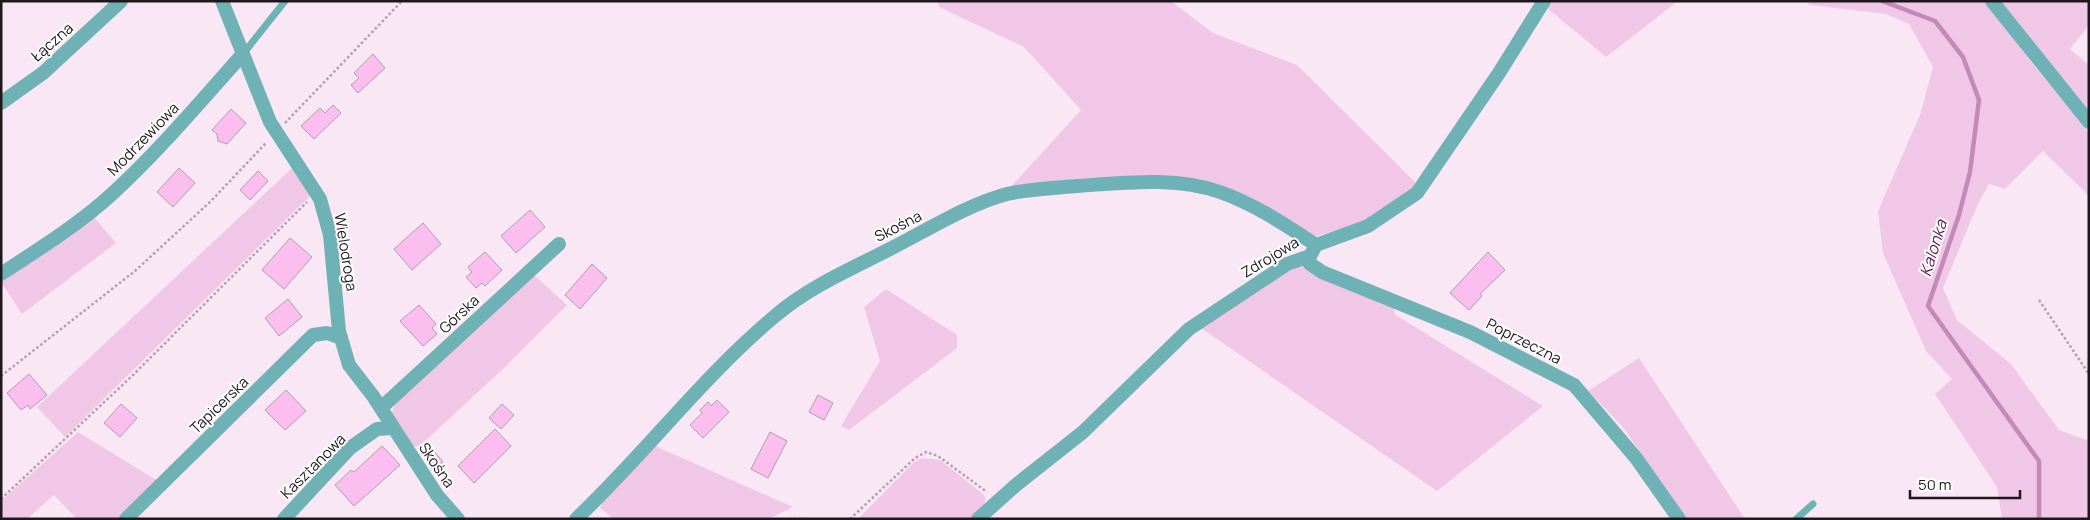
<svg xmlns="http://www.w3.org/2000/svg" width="2090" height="520" font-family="Manrope,sans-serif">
	<rect width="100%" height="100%" fill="#fae7f5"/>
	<path fill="#f1c7e7" d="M937,1H1171L1213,33L1297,65L1418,185L1368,221L1314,237L1206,184L1007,191L1081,110L1024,47L939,7Z
		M1551,1H1678L1606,57L1546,7Z
		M1806,1H1986L2004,22L2032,63L2089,133V196L2043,151L2005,189L1989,184L1977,206L1943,288L1957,320L2011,364L2059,430L2089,441V519H2002L1997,487L1935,394L1952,379L1926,351L1883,253L1878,211L1920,115L1933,67L1909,24L1886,14L1810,5Z
		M1996,1H2089V25L2070,49L2089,65V111Z
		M292,168L311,195L65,437L37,407Z
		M94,217L116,243L22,314L1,282V279Z
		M1300,266L1395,304L1394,314L1543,406L1437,491L1201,328L1273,277Z
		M533,274L567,305L503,369L424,442L419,446H409L391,414L396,402Z
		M886,289L957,335V348L849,430L841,426L880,361L864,307Z
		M1639,358L1745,519H1687L1622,426L1588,391Z
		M78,432L158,481L120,519H77L54,495L27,519H1V501Z
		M653,445L793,507L769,519H614L600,508L604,497Z
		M923,458L940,460L983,494C989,504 981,510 974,519H858L914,462Z"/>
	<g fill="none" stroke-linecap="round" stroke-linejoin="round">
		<path stroke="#c38ab7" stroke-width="4.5" d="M1882,1L1935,21L1963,57L1979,100L1970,172L1959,215L1928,306L2039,461V519"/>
	</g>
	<path fill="#fbbeee" stroke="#b09eab" d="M373,54L385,68L358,93L351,85L359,78L354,73Z
		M333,105L341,113L314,139L301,126L320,108L325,113Z
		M231,109L246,123L227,144L218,141L217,134L212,130Z
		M179,168L195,183L173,207L157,192Z
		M258,171L268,181L250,200L240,190Z
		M530,210L545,227L516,253L501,236Z
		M423,223L441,244L412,270L394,249Z
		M290,238L312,257L284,289L262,270Z
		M485,252L502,270L485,286L482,283L476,288L466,277L472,272L468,267Z
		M1488,252L1505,270L1480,294L1482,296L1469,310L1450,293Z
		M592,264L607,278L580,309L565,295Z
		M288,299L302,317L279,336L265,318Z
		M419,305L436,324L432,328L437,334L423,346L400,321Z
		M29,374L47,395L30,409L28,405L21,410L7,393Z
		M286,390L306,411L285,430L265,410Z
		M818,395L833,403L824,420L809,412Z
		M717,400L729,412L703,438L690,425L702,413L700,410L708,402L711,406Z
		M121,404L137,418L120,437L104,423Z
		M502,404L514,415L501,429L489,418Z
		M495,429L511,446L474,483L458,466Z
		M770,432L787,441L768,478L751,469Z
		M382,446L400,465L354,506L335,485L351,470L354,472Z
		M433,450L443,462L434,469L424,458Z"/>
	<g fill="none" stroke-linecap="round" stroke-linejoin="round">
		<path stroke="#afa0ab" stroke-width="2.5" stroke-dasharray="2.5 2.5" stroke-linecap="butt" d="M285,123L402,1
			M2039,300L2089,374
			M1,376L135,271L210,202L266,143
			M1,499L132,376L307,202
			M789,519H808
			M850,519L915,458L926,452L938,456L987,492"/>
		<path stroke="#6fb2b5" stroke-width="7" d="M243,54L285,1
			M1796,519L1813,504"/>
		<path stroke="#6fb2b5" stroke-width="14" d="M222,1L270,122L320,199L330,235L339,331L349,365L373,396L437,495L458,519
			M1992,1L2089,122
			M1,103L43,73L121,1
			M1310,256L1309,263L1322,272L1470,332L1574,385L1636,458L1679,519
			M1,274C39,249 78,225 112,194C159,151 200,102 242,55
			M381,408L559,244
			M126,519L313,335L327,333L341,338
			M284,519L350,448L377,429L393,428
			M576,519C645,454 702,377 775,316C809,287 849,270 888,250C926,231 966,205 1007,194C1029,189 1054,188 1077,186C1123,183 1175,176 1220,192C1254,204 1286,225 1316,245
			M978,519L1016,485L1083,432L1189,329L1287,264L1310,256L1316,245L1368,226L1417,193L1499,73L1544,1"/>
	</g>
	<g text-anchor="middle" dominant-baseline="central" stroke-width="4" stroke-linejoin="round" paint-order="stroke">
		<g font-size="15" fill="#1e181d" stroke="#fff">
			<text transform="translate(52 42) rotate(-41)">Łączna</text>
			<text transform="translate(143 139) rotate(-46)">Modrzewiowa</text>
			<text transform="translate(898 226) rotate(-27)">Skośna</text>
			<text transform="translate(346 252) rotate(81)">Wielodroga</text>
			<text transform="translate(1270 257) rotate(-31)">Zdrojowa</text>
			<text transform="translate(459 314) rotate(-43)">Górska</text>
			<text transform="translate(1524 341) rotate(27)">Poprzeczna</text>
			<text transform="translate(219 405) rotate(-44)">Tapicerska</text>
			<text transform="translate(437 465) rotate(56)">Skośna</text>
			<text transform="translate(313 466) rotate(-45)">Kasztanowa</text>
		</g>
		<g font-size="16" font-style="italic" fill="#5b1751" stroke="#fff">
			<text transform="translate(1933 248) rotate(-73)">Kalonka</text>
		</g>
	</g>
	<rect width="2090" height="520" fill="none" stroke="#1e181d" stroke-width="5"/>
	<path d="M1910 490v8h110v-8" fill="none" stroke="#1e181d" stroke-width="2.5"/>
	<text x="1918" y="490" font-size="15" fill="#1e181d" stroke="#ffffff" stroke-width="4" paint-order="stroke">50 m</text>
</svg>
